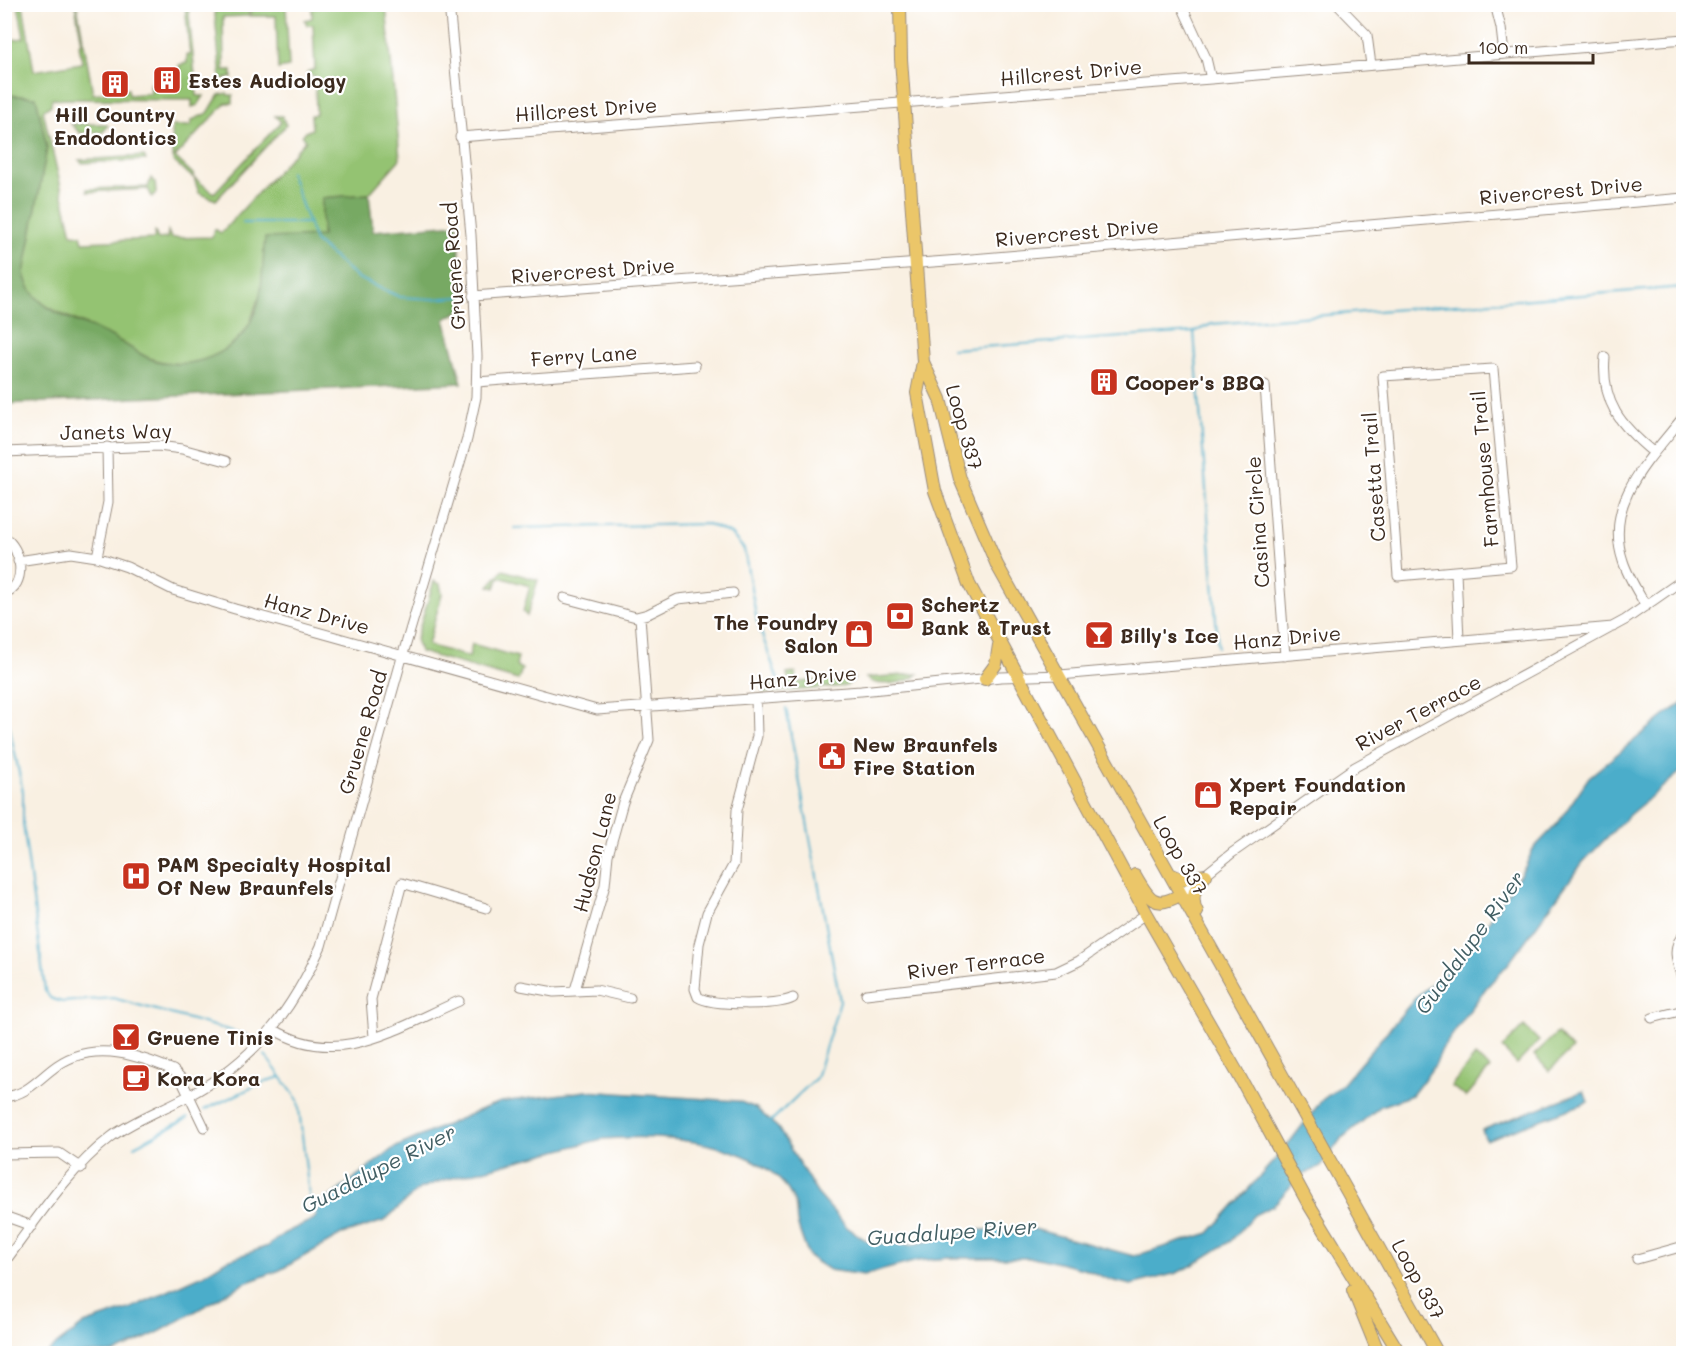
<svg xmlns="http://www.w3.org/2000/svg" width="1688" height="1358" font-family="Mali,sans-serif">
	<rect width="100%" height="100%" fill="#fff"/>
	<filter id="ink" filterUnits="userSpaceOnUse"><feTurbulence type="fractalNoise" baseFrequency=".0167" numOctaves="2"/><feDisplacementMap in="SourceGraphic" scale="12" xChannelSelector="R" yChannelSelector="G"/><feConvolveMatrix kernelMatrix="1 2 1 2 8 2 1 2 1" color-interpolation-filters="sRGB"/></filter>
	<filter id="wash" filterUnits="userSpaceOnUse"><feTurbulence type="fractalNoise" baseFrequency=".008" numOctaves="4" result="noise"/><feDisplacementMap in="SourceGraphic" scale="24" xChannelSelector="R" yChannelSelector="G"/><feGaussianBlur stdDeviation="1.35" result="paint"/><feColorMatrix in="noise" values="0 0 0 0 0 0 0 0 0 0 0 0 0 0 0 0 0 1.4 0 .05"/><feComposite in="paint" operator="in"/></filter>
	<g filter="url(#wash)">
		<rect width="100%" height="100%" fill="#f9f0e2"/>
		<path fill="#94c372" stroke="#687648" stroke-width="1.5" d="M18,5H23L34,71L82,63L79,44L82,43L75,5H77L93,94L128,89L129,95L151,93L150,83H154L155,90L180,88L183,85L179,65L187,63V55H190L185,5H188L197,96H204L198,105L192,107V100L52,99L51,105L43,111L72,234L81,235L83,242L154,239L155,232L158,239L167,238L168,231L171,238L212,237L215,229L221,233L306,140L302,136L305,132L312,129L311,115L316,114L315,76H309L307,72L315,69L313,25H307L305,20L312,18V5H386L400,159L369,194L322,198L323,236C303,255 277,274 260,297C254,305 254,317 248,326C227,358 188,371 152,359C133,353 107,334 87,325C60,313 30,305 24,273L47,148L36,97L5,95V41L24,38Z
			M248,5L249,16L223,17L224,70H232V78L221,79L214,5Z
			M250,5H286L289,67L278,69L276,16H251Z
			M227,93L228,95H233V103H226L175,157L194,175L192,177L173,161L172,126H191L192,120L208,113L219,95Z
			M275,116H282L286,125L216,200L199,193L194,178L214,193L281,122Z
			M71,124H105L108,126L103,132L80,133Z
			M144,156L146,160L82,163L79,160Z
			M151,178L155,182L156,193L152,197L148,189L87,192V189L148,187Z
			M503,570L538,580L527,616L523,612L530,586L499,577L495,588L489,586Z
			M434,581L440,584L442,594L428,645L469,657L472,644L518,657L516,666L522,669L518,680L420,652L416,639Z
			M796,673L797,682L854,679L846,686L763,693V689L780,687H770L789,682L787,674Z
			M918,674C909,684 875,688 866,678Z
			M1524,1026L1539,1041L1517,1064L1502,1048Z
			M1557,1033L1572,1049L1549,1071L1534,1055Z
			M1475,1056L1490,1068L1466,1097L1451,1086Z"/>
		<path fill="#77a964" stroke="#596a41" stroke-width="1.5" d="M4,95L36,97L47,148L24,273C30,310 76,320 107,334C122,341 136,353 151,359C190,373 238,354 254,315C264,292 262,263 265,238L322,236V198L369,194L373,231L457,224L464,308L445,319L462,383L5,404Z"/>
		<path fill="#4badca" stroke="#436c74" stroke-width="1.5" d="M1683,703V770L1629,815L1583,862L1509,963L1486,988L1442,1049L1435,1065L1412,1095L1381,1106L1341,1139L1321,1166L1299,1177L1273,1206L1254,1215L1231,1241L1193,1265L1177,1273L1131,1285L1110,1280L1087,1270L1038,1258H948L917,1261L864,1275L829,1270L809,1257C805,1246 800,1234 797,1222C796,1217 797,1210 795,1204C770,1139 660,1134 602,1139L441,1181L419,1189L384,1221L343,1234L280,1270L245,1283L161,1331L115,1353L45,1354L84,1324L131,1308L203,1275L225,1261L268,1246L283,1234L314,1219L322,1203L394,1148L489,1106L501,1102L586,1091L738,1101L756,1108L778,1128L817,1193L847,1227L870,1243L911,1245L979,1230L1034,1229L1134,1256L1209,1233L1285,1148L1322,1100L1342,1085L1417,996L1466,955L1525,867L1533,849L1558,823L1589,777L1664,716Z
			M1584,1091L1588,1102L1486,1140L1482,1130Z"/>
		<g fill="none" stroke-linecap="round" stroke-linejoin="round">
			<path stroke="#4badca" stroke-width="2" d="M290,172L315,241L358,278L400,297L432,299L460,297
				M243,223H308
				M952,349L1194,332
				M514,528L708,524L731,534L744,549L757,621L779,683
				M1218,647L1194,332L1212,324L1684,287
				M4,701L23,792V823L45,990L50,998L62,1002L113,998L246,1035L250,1038
				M265,1055L298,1100L309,1195L318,1216
				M204,1110L266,1081L281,1077
				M769,1123L816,1078L840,1001L786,708
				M134,1146L188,1118"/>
		</g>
	</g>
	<g filter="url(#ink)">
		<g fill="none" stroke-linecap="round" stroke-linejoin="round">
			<g stroke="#9a8d80" stroke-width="11">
				<path id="minor" d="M1181,4L1206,58L1211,79
					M1337,4L1367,35L1371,65
					M1495,4L1501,28L1504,54
					M460,137L1211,79L1684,39
					M473,296L960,260L1684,198
					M1605,357C1601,403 1621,426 1654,453
					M1493,369L1511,566L1398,576L1383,376Z
					M477,382L695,366
					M1265,385L1285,656
					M4,452L158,446L182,449L226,461
					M4,537C22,548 28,586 4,593
					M97,557L108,502L107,447
					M18,561L71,553L97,557L127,567L173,590L235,609L597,710L861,691L1001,677L1060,675L1613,627
					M1456,572L1459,640
					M564,598L636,617L648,614L678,599L733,593
					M1646,606C1638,592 1628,577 1623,561C1603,502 1650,459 1684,416
					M756,699L757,736L737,810L734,864L707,913L699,944L695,989L698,997C711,1006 779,1006 793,998
					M1181,894L1232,853L1355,767L1625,620L1684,579
					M1684,935C1669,947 1679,968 1684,984
					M521,986L554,992L596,990L630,998
					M575,990L605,885L608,855L623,802L649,740L640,617
					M866,994L1056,972L1079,961L1146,914
					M1652,1018L1684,1010
					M273,1029C338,1069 397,1028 459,1001
					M374,1037L371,999L402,883L486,908
					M4,1097C25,1095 36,1082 51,1070C88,1039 133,1053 173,1070L180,1077L204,1127
					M4,1154L59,1153L81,1168
					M4,1216L32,1226
					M1637,1259L1684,1246
					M4,1263C36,1220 68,1170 111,1137C134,1120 162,1110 188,1096C254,1061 291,1013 321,946L403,654L467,439L476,397L477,356L471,235L449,4"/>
			</g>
			<g stroke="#9a8d80" stroke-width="14">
				<path id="major" d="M900,4L901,59L923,362L940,399L960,479L997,565L1438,1354
					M923,362L917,393L935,491L969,584L1146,914L1237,1072L1308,1203L1400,1354
					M985,679L996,664L999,645
					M1170,874L1181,879L1206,875
					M1135,875C1148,898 1155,911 1181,894
					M1197,912C1189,896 1196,887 1206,875
					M1353,1290L1379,1354"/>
			</g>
			<use href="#minor" stroke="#fff" stroke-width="9"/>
			<use href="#major" stroke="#ebc669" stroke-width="12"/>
		</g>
	</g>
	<defs>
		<g id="building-square" transform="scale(1.5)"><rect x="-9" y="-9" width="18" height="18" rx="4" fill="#c8321e" stroke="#fff"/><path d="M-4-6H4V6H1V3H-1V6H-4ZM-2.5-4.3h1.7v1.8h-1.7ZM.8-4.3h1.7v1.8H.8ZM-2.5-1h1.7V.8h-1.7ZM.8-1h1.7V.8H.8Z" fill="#fff"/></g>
		<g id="bank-square" transform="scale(1.5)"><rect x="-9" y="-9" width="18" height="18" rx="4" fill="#c8321e" stroke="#fff"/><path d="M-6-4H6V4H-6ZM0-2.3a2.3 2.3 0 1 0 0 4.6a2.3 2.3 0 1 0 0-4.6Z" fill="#fff"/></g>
		<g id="shop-square" transform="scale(1.5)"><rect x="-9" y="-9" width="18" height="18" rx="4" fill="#c8321e" stroke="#fff"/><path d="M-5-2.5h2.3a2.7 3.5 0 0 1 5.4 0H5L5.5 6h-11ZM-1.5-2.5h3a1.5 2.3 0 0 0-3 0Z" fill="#fff"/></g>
		<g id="bar-square" transform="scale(1.5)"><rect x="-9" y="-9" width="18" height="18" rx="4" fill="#c8321e" stroke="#fff"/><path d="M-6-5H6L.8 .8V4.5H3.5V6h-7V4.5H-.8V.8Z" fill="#fff"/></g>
		<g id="civic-square" transform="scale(1.5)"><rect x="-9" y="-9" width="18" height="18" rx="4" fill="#c8321e" stroke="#fff"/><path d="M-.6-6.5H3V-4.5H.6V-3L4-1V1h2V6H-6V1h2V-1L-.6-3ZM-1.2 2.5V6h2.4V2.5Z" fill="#fff"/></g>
		<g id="hospital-square" transform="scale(1.5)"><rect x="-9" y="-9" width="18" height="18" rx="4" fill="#c8321e" stroke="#fff"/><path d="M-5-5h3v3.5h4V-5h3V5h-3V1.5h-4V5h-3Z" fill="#fff"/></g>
		<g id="cafe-square" transform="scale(1.5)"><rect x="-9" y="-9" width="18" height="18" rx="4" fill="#c8321e" stroke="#fff"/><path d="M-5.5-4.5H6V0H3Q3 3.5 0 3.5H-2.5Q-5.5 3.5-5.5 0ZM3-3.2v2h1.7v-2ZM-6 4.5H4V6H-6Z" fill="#fff"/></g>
	</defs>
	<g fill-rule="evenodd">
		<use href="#building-square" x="167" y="80"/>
		<use href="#building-square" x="115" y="84"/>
		<use href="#building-square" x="1104" y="382"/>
		<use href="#bank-square" x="900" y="616"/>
		<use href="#shop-square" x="859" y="634"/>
		<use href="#bar-square" x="1099" y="635"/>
		<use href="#civic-square" x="832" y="756"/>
		<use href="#shop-square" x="1208" y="795"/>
		<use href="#hospital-square" x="136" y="876"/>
		<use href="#bar-square" x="126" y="1037"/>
		<use href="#cafe-square" x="136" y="1078"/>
	</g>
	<g text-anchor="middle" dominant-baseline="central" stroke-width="4.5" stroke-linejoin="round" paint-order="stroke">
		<g font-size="20" fill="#3b2a1e" stroke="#fff">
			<text transform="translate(1071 72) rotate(-5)">Hillcrest Drive</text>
			<text transform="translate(586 109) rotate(-4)">Hillcrest Drive</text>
			<text transform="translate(1561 190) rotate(-5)">Rivercrest Drive</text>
			<text transform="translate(1077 232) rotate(-5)">Rivercrest Drive</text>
			<text transform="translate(453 266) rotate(-94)">Gruene Road</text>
			<text transform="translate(593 270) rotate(-4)">Rivercrest Drive</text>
			<text transform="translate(584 355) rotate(-4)">Ferry Lane</text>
			<text transform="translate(965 427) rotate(74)">Loop 337</text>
			<text transform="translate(116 431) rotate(-1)">Janets Way</text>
			<text transform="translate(1484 469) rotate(-95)">Farmhouse Trail</text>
			<text transform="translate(1373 477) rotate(-94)">Casetta Trail</text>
			<text transform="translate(1257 522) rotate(-94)">Casina Circle</text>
			<text transform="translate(317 613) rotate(15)">Hanz Drive</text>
			<text transform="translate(1287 637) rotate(-5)">Hanz Drive</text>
			<text transform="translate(803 677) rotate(-5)">Hanz Drive</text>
			<text transform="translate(1418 712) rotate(-28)">River Terrace</text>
			<text transform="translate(362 732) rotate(-74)">Gruene Road</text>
			<text transform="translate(594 852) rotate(-76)">Hudson Lane</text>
			<text transform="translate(1181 855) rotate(60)">Loop 337</text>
			<text transform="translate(976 963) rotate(-7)">River Terrace</text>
			<text transform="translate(1419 1279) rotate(61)">Loop 337</text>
		</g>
		<g font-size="20" font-weight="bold" fill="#3b2a1e" stroke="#fff" text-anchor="start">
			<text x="188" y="80">Estes Audiology</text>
			<text x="115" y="114" text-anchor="middle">Hill Country<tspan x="115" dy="23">Endodontics</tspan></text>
			<text x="1125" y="382">Cooper's BBQ</text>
			<text x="921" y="604">Schertz<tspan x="921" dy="23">Bank &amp; Trust</tspan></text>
			<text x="838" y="622" text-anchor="end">The Foundry<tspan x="838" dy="23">Salon</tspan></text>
			<text x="1120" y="635">Billy's Ice</text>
			<text x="853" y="744">New Braunfels<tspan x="853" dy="23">Fire Station</tspan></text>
			<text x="1229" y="784">Xpert Foundation<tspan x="1229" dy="23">Repair</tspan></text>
			<text x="157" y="864">PAM Specialty Hospital<tspan x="157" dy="23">Of New Braunfels</tspan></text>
			<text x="147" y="1037">Gruene Tinis</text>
			<text x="157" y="1078">Kora Kora</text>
		</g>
		<g font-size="21" font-style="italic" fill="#415e63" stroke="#fff">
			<text transform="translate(1469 942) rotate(-54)">Guadalupe River</text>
			<text transform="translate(378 1168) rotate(-27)">Guadalupe River</text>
			<text transform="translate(952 1231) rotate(-4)">Guadalupe River</text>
		</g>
	</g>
	<rect width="1688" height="1358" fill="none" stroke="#fff" stroke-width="24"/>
	<path d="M1469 54v9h124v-9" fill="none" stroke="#3b2a1e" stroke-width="3"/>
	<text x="1478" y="54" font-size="18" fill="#3b2a1e" stroke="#ffffff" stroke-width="4.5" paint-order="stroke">100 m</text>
</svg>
